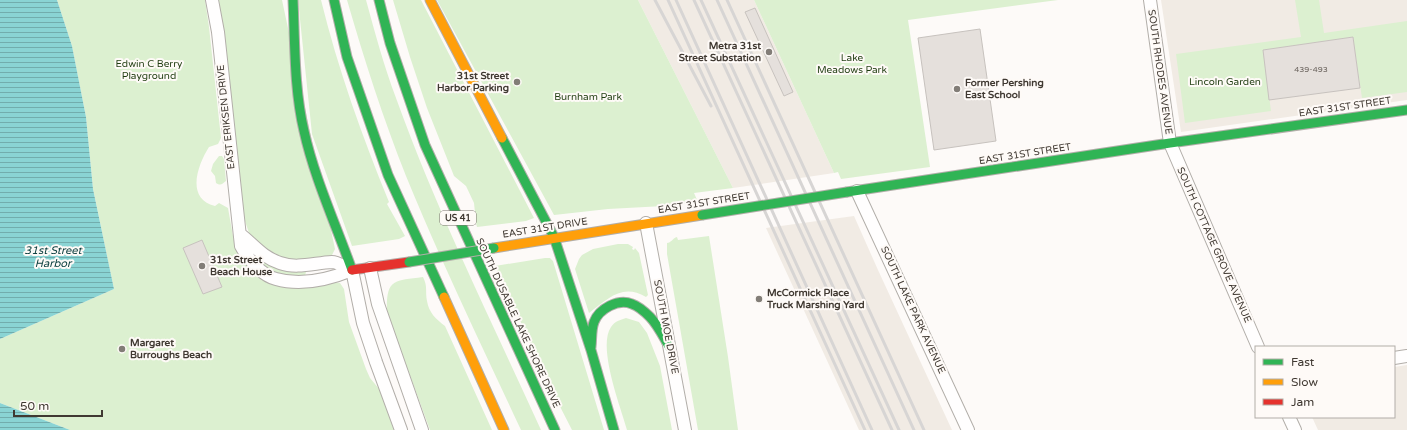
<svg xmlns="http://www.w3.org/2000/svg" width="1407" height="430" font-family="'Varela Round',sans-serif">
	<defs>
		<pattern id="water-rules" width="6" height="5" patternUnits="userSpaceOnUse"><rect width="6" height="5" fill="#8ad4d4"/><path d="M0 2.5h6" fill="none" stroke="#72adad"/></pattern>
	</defs>
	<rect width="100%" height="100%" fill="#fdfaf8"/>
	<path fill="#f1ebe4" d="M638,0H754L834,173L733,188Z
		M1161,0H1407V100L1181,132Z
		M854,216L878,270L952,430H859L766,228Z
		M1407,365V430H1318L1312,417H1394V367Z"/>
	<path fill="#dcf0d0" d="M57,0H205L209,27L221,138L218,144L209,147C198,164 185,199 215,206L219,203L228,208L233,236L236,247L256,271L340,283L344,289L349,322L366,369L370,378L380,390L394,430H70L0,403V339L114,289L93,189L86,117L72,46Z
		M219,0H282L335,249L331,257L300,262L278,258L253,240L249,233L244,218Z
		M298,0H321C338,69 362,136 389,202L387,204L405,236L399,239L352,246L312,134Z
		M347,0H366C375,33 384,66 396,98C437,212 491,320 541,430H521C482,346 441,262 406,176C383,118 364,59 347,0Z
		M393,0H421L534,218L526,221L477,227L476,223L474,203L466,186L454,176L427,108L410,57Z
		M437,0H638L733,188L694,193L698,202L664,206L608,209L554,215Z
		M754,0H1058L908,20L930,167L841,179L838,172L834,173Z
		M1295,0H1319L1324,33L1407,21V92L1362,98L1353,37L1263,50L1271,111L1185,123L1176,54L1301,37Z
		M219,156H222L224,159L226,181C222,184 221,186 216,183L215,176L211,171L213,164Z
		M709,236L728,357L738,430H698L667,254V243C671,243 673,238 677,237L678,240Z
		M618,244H628L633,247L632,249L634,250L635,248L639,253L648,295L646,297C622,283 608,299 589,313L575,269L579,259L582,255L593,249Z
		M248,247L304,271L306,272L305,276C288,278 269,273 257,260C254,256 251,251 248,247Z
		M545,258H550L553,261L604,430H572L550,387L509,296L510,295L495,266Z
		M423,277C428,287 425,291 427,301C429,313 436,319 445,326L492,430H430L387,313C386,279 393,281 423,277Z
		M626,318L639,322L647,333L660,366L672,430H627C621,408 597,347 611,327C615,321 620,320 626,318Z"/>
	<path fill="url(#water-rules)" d="M0,0H57L72,46L86,117L93,189L114,289L0,339Z
		M0,403L70,430H0Z"/>
	<path fill="#e5e0dc" stroke="#c7c2be" d="M755,8L793,92L784,96L745,12Z
		M980,29L996,141L934,150L918,38Z
		M1353,37L1360,88L1269,100L1263,50Z
		M202,240L222,287L203,294L183,248Z"/>
	<g fill="none" stroke-linecap="round" stroke-linejoin="round">
		<g stroke="#b2aea9" stroke-width="14">
			<path id="street" d="M212,0L218,32L241,246C248,259 261,275 276,279C301,286 330,279 352,270
				M1150,0L1170,143L1258,347
				M857,191L968,430
				M646,223L685,430
				M240,234C254,245 262,257 280,263C297,269 314,263 332,262C338,262 346,268 352,270
				M370,268L378,304L422,430
				M352,270L363,323L376,362L401,430
				M1394,358L1407,356
				M1289,417L1295,430"/>
		</g>
		<g stroke="#b2aea9" stroke-width="11">
			<path id="fast" d="M293,0C295,43 294,89 304,131C314,177 336,225 352,270
				M334,0L347,57L388,175L444,297
				M379,0L390,43L425,145L555,430
				M502,138L554,237L591,350L614,430
				M847,192L1170,143L1407,110
				M591,347C592,339 591,330 594,322C599,309 618,298 632,304C638,306 645,312 650,317C658,325 664,338 670,348"/>
		</g>
		<g stroke="#b2aea9" stroke-width="11">
			<path id="slow" d="M430,0L502,138
				M494,248L702,215
				M444,297L504,430"/>
		</g>
		<g stroke="#b2aea9" stroke-width="11">
			<path id="jam" d="M352,270L409,262"/>
		</g>
		<use href="#street" stroke="#fffefe" stroke-width="12"/>
		<use href="#fast" stroke="#30b455" stroke-width="9"/>
		<use href="#slow" stroke="#ff9f0a" stroke-width="9"/>
		<use href="#jam" stroke="#e5322d" stroke-width="9"/>
		<path stroke="#d7d5d4" stroke-width="3" d="M655,0L711,106
			M668,0L865,430
			M676,0L872,430
			M694,0L892,430
			M701,0L899,430
			M717,0L914,430
			M727,0L924,430"/>
		<g stroke="#b2aea9" stroke-width="11" stroke-linecap="butt">
			<path id="fast-bridge" d="M702,215L847,192
				M409,262L494,248"/>
		</g>
		<use href="#fast-bridge" stroke="#30b455" stroke-width="9"/>
	</g>
	<g fill="#827d77" stroke="#fefaf7" stroke-width="1.5">
		<circle cx="769" cy="52" r="4"/>
		<circle cx="517" cy="82" r="4"/>
		<circle cx="957" cy="89" r="4"/>
		<circle cx="202" cy="266" r="4"/>
		<circle cx="759" cy="299" r="4"/>
		<circle cx="122" cy="349" r="4"/>
	</g>
	<g text-anchor="middle" dominant-baseline="central" stroke-width="4" stroke-linejoin="round" paint-order="stroke">
		<g font-size="8" fill="#6b645e">
			<text x="1311" y="69">439-493</text>
		</g>
		<rect fill="#fefaf7" stroke="#79736d" stroke-width="1" x="440" y="211" width="36" height="14" rx="3"/>
		<g font-size="9" font-weight="bold" fill="#403932">
			<text x="458" y="218">US 41</text>
		</g>
		<g font-size="10" font-weight="bold" fill="#403932" stroke="#fefaf7" text-anchor="start">
			<text x="761" y="46" text-anchor="end">Metra 31st<tspan x="761" dy="12">Street Substation</tspan></text>
			<text x="509" y="76" text-anchor="end">31st Street<tspan x="509" dy="12">Harbor Parking</tspan></text>
			<text x="965" y="83">Former Pershing<tspan x="965" dy="12">East School</tspan></text>
			<text x="210" y="260">31st Street<tspan x="210" dy="12">Beach House</tspan></text>
			<text x="767" y="293">McCormick Place<tspan x="767" dy="12">Truck Marshing Yard</tspan></text>
			<text x="130" y="343">Margaret<tspan x="130" dy="12">Burroughs Beach</tspan></text>
		</g>
		<g font-size="10" fill="#1f3c10" stroke="#fefaf7">
			<text x="852" y="58">Lake<tspan x="852" dy="12">Meadows Park</tspan></text>
			<text x="149" y="64">Edwin C Berry<tspan x="149" dy="12">Playground</tspan></text>
			<text x="1225" y="82">Lincoln Garden</text>
			<text x="588" y="97">Burnham Park</text>
		</g>
		<g font-size="10" fill="#403932" stroke="#fefaf7">
			<text transform="translate(1160 72) rotate(82)">SOUTH RHODES AVENUE</text>
			<text transform="translate(1345 107) rotate(-8)">EAST 31ST STREET</text>
			<text transform="translate(226 117) rotate(-96)">EAST ERIKSEN DRIVE</text>
			<text transform="translate(1025 154) rotate(-9)">EAST 31ST STREET</text>
			<text transform="translate(704 203) rotate(-9)">EAST 31ST STREET</text>
			<text transform="translate(545 228) rotate(-9)">EAST 31ST DRIVE</text>
			<text transform="translate(1214 245) rotate(66)">SOUTH COTTAGE GROVE AVENUE</text>
			<text transform="translate(913 310) rotate(65)">SOUTH LAKE PARK AVENUE</text>
			<text transform="translate(518 323) rotate(65)">SOUTH DUSABLE LAKE SHORE DRIVE</text>
			<text transform="translate(666 327) rotate(79)">SOUTH MOE DRIVE</text>
		</g>
		<g font-size="11" font-style="italic" fill="#0d4040" stroke="#fefaf7">
			<text x="53" y="250">31st Street<tspan x="53" dy="13">Harbor</tspan></text>
		</g>
	</g>
	<rect x="1255" y="346" width="140" height="72" fill="#fefaf7" stroke="#b2ada8"/>
	<rect x="1263" y="359" width="20" height="6" fill="#30b455" stroke="#b2ada8"/>
	<text x="1291" y="366" font-size="12" fill="#403932">Fast</text>
	<rect x="1263" y="379" width="20" height="6" fill="#ff9f0a" stroke="#b2ada8"/>
	<text x="1291" y="386" font-size="12" fill="#403932">Slow</text>
	<rect x="1263" y="399" width="20" height="6" fill="#e5322d" stroke="#b2ada8"/>
	<text x="1291" y="406" font-size="12" fill="#403932">Jam</text>
	<path d="M14 410v6h88v-6" fill="none" stroke="#403932" stroke-width="2"/>
	<text x="20" y="410" font-size="12" fill="#403932" stroke="#fefaf7" stroke-width="3" paint-order="stroke">50 m</text>
</svg>
